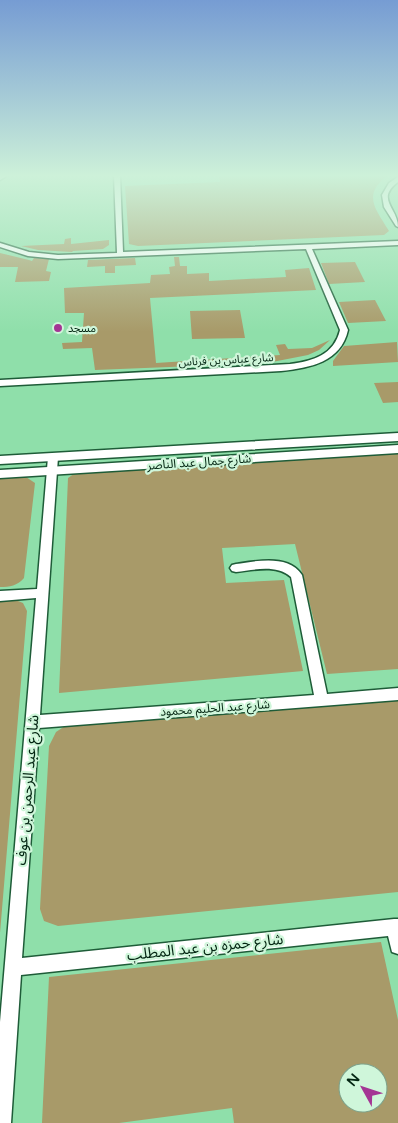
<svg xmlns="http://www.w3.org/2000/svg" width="398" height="1123" font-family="'Varela Round','Noto Sans Arabic',sans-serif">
	<rect width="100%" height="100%" fill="#8fdfaa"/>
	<path fill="#a89a69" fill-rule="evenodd" d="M219,175H388C362,195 375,208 389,231L384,235L138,246L129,244L125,186L220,182Z
		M71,238V244L109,240V245L103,249L73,251L72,252L38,250L21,246L64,244L65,239Z
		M0,253L29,260L32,261L34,258L49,259L46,271L51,272L49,281L15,282L18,267H0Z
		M174,257H179L180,266H187V274L209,273V281L286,277L285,270L309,268L316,290L150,298L156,363L280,355L276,345L285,344L288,349L312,348L330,340L319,350L308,355L267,363L95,370L92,348L63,349L62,343L82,342L84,313H65L64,288L150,283L151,275L170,274L169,267L175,266Z
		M135,258L136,265L115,266V273H105V266L87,267L88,260Z
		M355,262L365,282L329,284L321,263Z
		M375,300L386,321L348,323L339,302Z
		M240,310L245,338L192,339L190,311Z
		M397,342L398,362L333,366V361L344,346Z
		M398,382V402L383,403L374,383Z
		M398,452V669L327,674L295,544L222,548L226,583L284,580L303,671L59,693L68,478L75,473Z
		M23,475L35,483L24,578C17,586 10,587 0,587V477Z
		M13,599L23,603L27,611L0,933V600Z
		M398,700V892L58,926L44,921L40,909L49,746L56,732L68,724Z
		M381,942L398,1020V1123H234L232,1108L119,1123H42L49,977ZM348,1073H378V1103H348Z"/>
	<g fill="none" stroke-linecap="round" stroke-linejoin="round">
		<g stroke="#1e5c38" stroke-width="3">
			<path id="street" d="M114,175H120L123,252L398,241V245L312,249L348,330C341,362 310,368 281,371L0,386V380L290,364C313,361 334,355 340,330L306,249L58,259L28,256L0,247V243L29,252L58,255L117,253Z
				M398,177V182C375,199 398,208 398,227L396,226L384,207L382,195L389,183Z
				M53,454L58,457L40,715L314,695L291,577C276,564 254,570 236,572L232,571L230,568L232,565L236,564C256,561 289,554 302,575L327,694L398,688V700L39,728L22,958L394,919H398V954L392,952L388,936L21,975L11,1123H0V1022L36,598L0,601V591L37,589L48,457Z"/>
		</g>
		<g stroke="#1e5c38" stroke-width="3">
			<path id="secondary" d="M0,175H8L0,180Z
				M398,433V441L0,464V456Z
				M398,445V453L0,478V470Z"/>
		</g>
		<use href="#street" fill="#fff" fill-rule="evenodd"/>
		<use href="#secondary" fill="#fff" fill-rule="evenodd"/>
	</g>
	<linearGradient id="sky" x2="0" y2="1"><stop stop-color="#769cd3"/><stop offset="0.53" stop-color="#cdf1d9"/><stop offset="1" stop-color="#cdf1d9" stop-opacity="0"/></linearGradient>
	<rect width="398" height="332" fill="url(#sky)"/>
	<circle fill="#a43594" stroke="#cff6da" stroke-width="2" cx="58" cy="328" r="5"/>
	<g text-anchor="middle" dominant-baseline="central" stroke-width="4.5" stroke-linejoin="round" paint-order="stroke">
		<g font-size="11" fill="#032512" stroke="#cff6da" text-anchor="start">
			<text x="68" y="328">مسجد</text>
		</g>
		<g font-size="11" fill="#032512" stroke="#cff6da">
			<text transform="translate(226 360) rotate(-3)">شارع عباس بن فرناس</text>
		</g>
		<g font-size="12" fill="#032512" stroke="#cff6da">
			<text transform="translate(199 462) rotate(-4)">شارع جمال عبد الناصر</text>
			<text transform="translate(215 708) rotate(-4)">شارع عبد الحليم محمود</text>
		</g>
		<g font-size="15" fill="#032512" stroke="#cff6da">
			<text transform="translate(27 790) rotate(-85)">شارع عبد الرحمن بن عوف</text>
			<text transform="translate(205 947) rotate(-6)">شارع حمزه بن عبد المطلب</text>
		</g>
	</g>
	<g transform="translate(363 1088) rotate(310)"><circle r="24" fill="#cff6da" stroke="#7da28a"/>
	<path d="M0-4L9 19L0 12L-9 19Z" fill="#a43594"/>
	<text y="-8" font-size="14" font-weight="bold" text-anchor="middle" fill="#032512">N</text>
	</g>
</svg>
